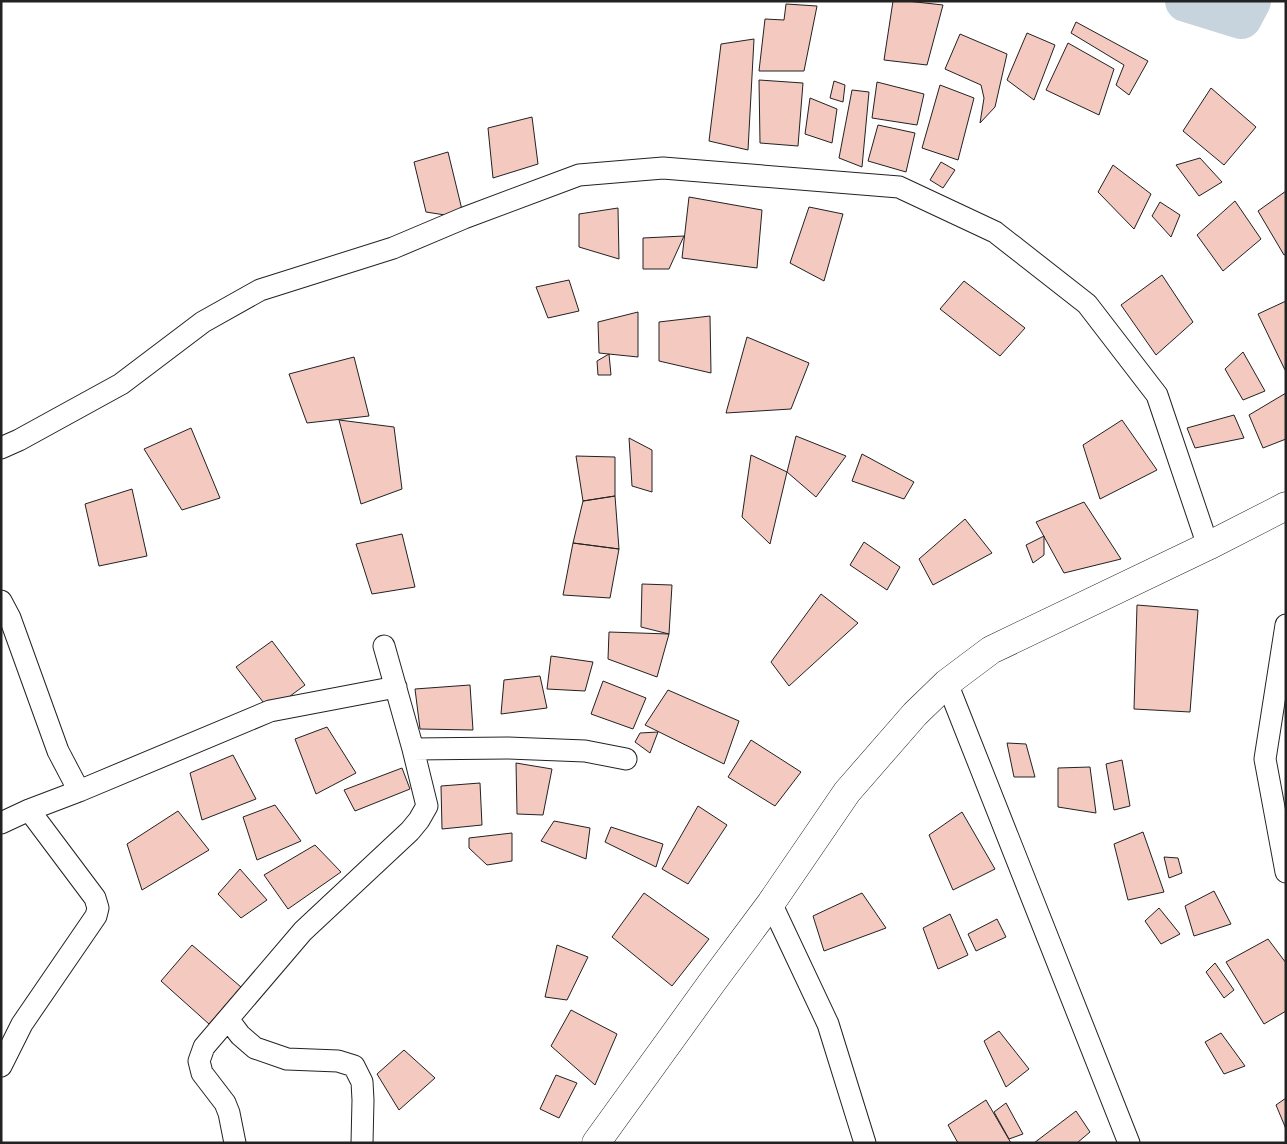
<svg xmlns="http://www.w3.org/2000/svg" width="1287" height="1144" font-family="Signika,sans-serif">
	<rect width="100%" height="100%" fill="#fff"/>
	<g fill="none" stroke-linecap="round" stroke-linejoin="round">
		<path stroke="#c7d3dd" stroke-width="42" d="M1186,1L1241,18L1250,1"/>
	</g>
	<path fill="#f3c9c0" stroke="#222" d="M893,1H907L943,5L927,65L884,60Z
		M786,4L817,6L804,71H759L765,19L784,20Z
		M1076,22L1148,61L1129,95L1116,85L1124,65L1071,33Z
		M1027,33L1055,45L1034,100L1007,80Z
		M960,34L1007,54L995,107L980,123L984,98L981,85L945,69Z
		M754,39L748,150L709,141L721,44Z
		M1068,43L1114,69L1099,115L1046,90Z
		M759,80L803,83L798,146L760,143Z
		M834,81L845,85L843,102L830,98Z
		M877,82L924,94L917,125L872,118Z
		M940,85L974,98L958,160L922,148Z
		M1211,88L1256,127L1224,165L1183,131Z
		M852,90L869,92L862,167L839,158Z
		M810,98L837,109L832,143L805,134Z
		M532,117L538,164L493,178L488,128Z
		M878,125L915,133L906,172L868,161Z
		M448,152L464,218L426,212L414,162Z
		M1200,158L1222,182L1199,196L1176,165Z
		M941,162L955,170L943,188L930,180Z
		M1113,165L1151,194L1134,229L1098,192Z
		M1286,191V254L1284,255L1258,211Z
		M689,197L762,210L757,268L682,258Z
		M1235,201L1261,239L1223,271L1197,235Z
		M1160,202L1180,215L1171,237L1152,216Z
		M809,207L843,214L824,281L790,263Z
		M618,208L619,259L579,247V214Z
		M684,236L669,269H643V238Z
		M1162,275L1193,322L1156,355L1121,305Z
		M569,280L579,311L548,318L536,287Z
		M964,281L1025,328L1000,356L940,309Z
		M1286,301V370H1285L1258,314Z
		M638,312V357L599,353L598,322Z
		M710,316L711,373L659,361V322Z
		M747,337L809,363L791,409L726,413Z
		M1243,352L1265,391L1243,400L1225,369Z
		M609,354L611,375H598L597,361Z
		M354,357L369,416L307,423L289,374Z
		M1286,393V439L1263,448L1249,415Z
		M1234,415L1244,438L1195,448L1187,428Z
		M339,420L394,427L402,489L361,504Z
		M1122,420L1157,470L1100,499L1083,445Z
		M191,428L220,498L182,510L144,449Z
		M796,436L846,456L816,497L787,472Z
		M629,438L652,450V492L632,486Z
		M862,454L914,482L904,499L852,481Z
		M751,455L787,472L770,544L742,517Z
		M576,456L615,457V496L583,501Z
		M132,489L147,556L99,566L85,504Z
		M615,496L619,549L573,543L583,501Z
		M1084,502L1121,559L1064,573L1036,522Z
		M965,519L992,553L933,585L919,559Z
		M402,534L415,587L372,594L356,544Z
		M1044,536V555L1033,563L1026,545Z
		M864,542L900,567L887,590L850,565Z
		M573,543L619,549L610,598L563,595Z
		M642,584L672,585L669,634L641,627Z
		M821,594L858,623L789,686L771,662Z
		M1137,605L1198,610L1190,712L1134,709Z
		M609,632L669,634L657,677L608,659Z
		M272,641L305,685L270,711L236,667Z
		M551,656L593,662L585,691L547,689Z
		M540,676L547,708L501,714L504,680Z
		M603,681L646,698L633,729L591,714Z
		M470,685L473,730L420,729L415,689Z
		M668,690L739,721L724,764L645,725Z
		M327,727L356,773L316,794L295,739Z
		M658,732L650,753L635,742L640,733Z
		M751,740L801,772L775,806L728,777Z
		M1007,743L1026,744L1035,777H1014Z
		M233,755L256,799L202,820L190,773Z
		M1122,760L1130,806L1114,810L1106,764Z
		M516,763L552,769L543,815L517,814Z
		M1090,767L1096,813L1058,807V768Z
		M402,768L410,789L355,811L344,790Z
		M480,783L482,825L442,829L441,786Z
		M275,805L301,841L257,860L243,817Z
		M698,806L727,825L688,884L662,869Z
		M178,811L209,850L142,890L127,844Z
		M962,812L995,869L953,890L929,835Z
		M554,821L590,828L586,859L541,841Z
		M611,827L663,844L656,867L605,842Z
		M1143,832L1164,892L1128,900L1114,844Z
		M512,833V861L487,865L469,848V838Z
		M315,845L341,872L288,909L264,875Z
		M1164,857L1178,858L1182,873L1169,878Z
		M240,869L267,900L241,918L218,894Z
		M1214,891L1231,924L1194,936L1185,906Z
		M644,893L709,939L672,986L612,937Z
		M862,893L886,928L824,951L813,916Z
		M1159,908L1180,934L1161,944L1145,921Z
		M950,914L968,955L938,969L923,928Z
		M997,919L1006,937L976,951L968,934Z
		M1268,939L1286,963V1011L1264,1024L1226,962Z
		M192,945L241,987L209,1024L161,981Z
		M557,945L588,957L567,1000L545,997Z
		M1215,963L1234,990L1224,998L1206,972Z
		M571,1010L617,1034L595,1085L551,1046Z
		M999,1031L1029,1069L1006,1087L984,1041Z
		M1221,1033L1245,1066L1224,1074L1205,1042Z
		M404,1050L435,1078L399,1110L377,1074Z
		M556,1075L577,1083L559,1118L540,1109Z
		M1286,1098V1129L1276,1105Z
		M986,1100L1011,1143H958L948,1125Z
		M1006,1103L1023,1134L1009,1139L994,1112Z
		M1076,1111L1090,1132L1077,1143H1034Z"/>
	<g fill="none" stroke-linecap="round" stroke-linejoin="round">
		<g stroke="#222" stroke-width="23">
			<path id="street" d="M1,448L19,440L121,384L203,322L260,290L393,248L464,218L579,175L663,168L899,187L995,232L1087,304L1157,395L1208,546
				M1,601L10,618L58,751L79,791
				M1286,625L1265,759L1286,872
				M947,683L1129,1143
				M413,749L508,748L585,751L626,759
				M1,823L29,810L79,791L270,711L396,687
				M771,903L828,1024L865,1143
				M228,1019L240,1035L255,1048L287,1059L338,1061L354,1066L362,1082L363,1100L362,1143
				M1,1066L22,1024L96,916L98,908L95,898L29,810
				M235,1143L229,1113L225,1103L202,1073L199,1061L204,1047L303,931L410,831L419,820L427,806L413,749L384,646"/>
		</g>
		<g stroke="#222" stroke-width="29">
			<path id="secondary" d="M596,1143L713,981L771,903L847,792L915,714L947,683L991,650L1208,546L1286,506"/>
		</g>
		<use href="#street" stroke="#fff" stroke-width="21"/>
		<use href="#secondary" stroke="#fff" stroke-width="28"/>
	</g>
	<rect width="1287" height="1144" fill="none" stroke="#222222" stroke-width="5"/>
</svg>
